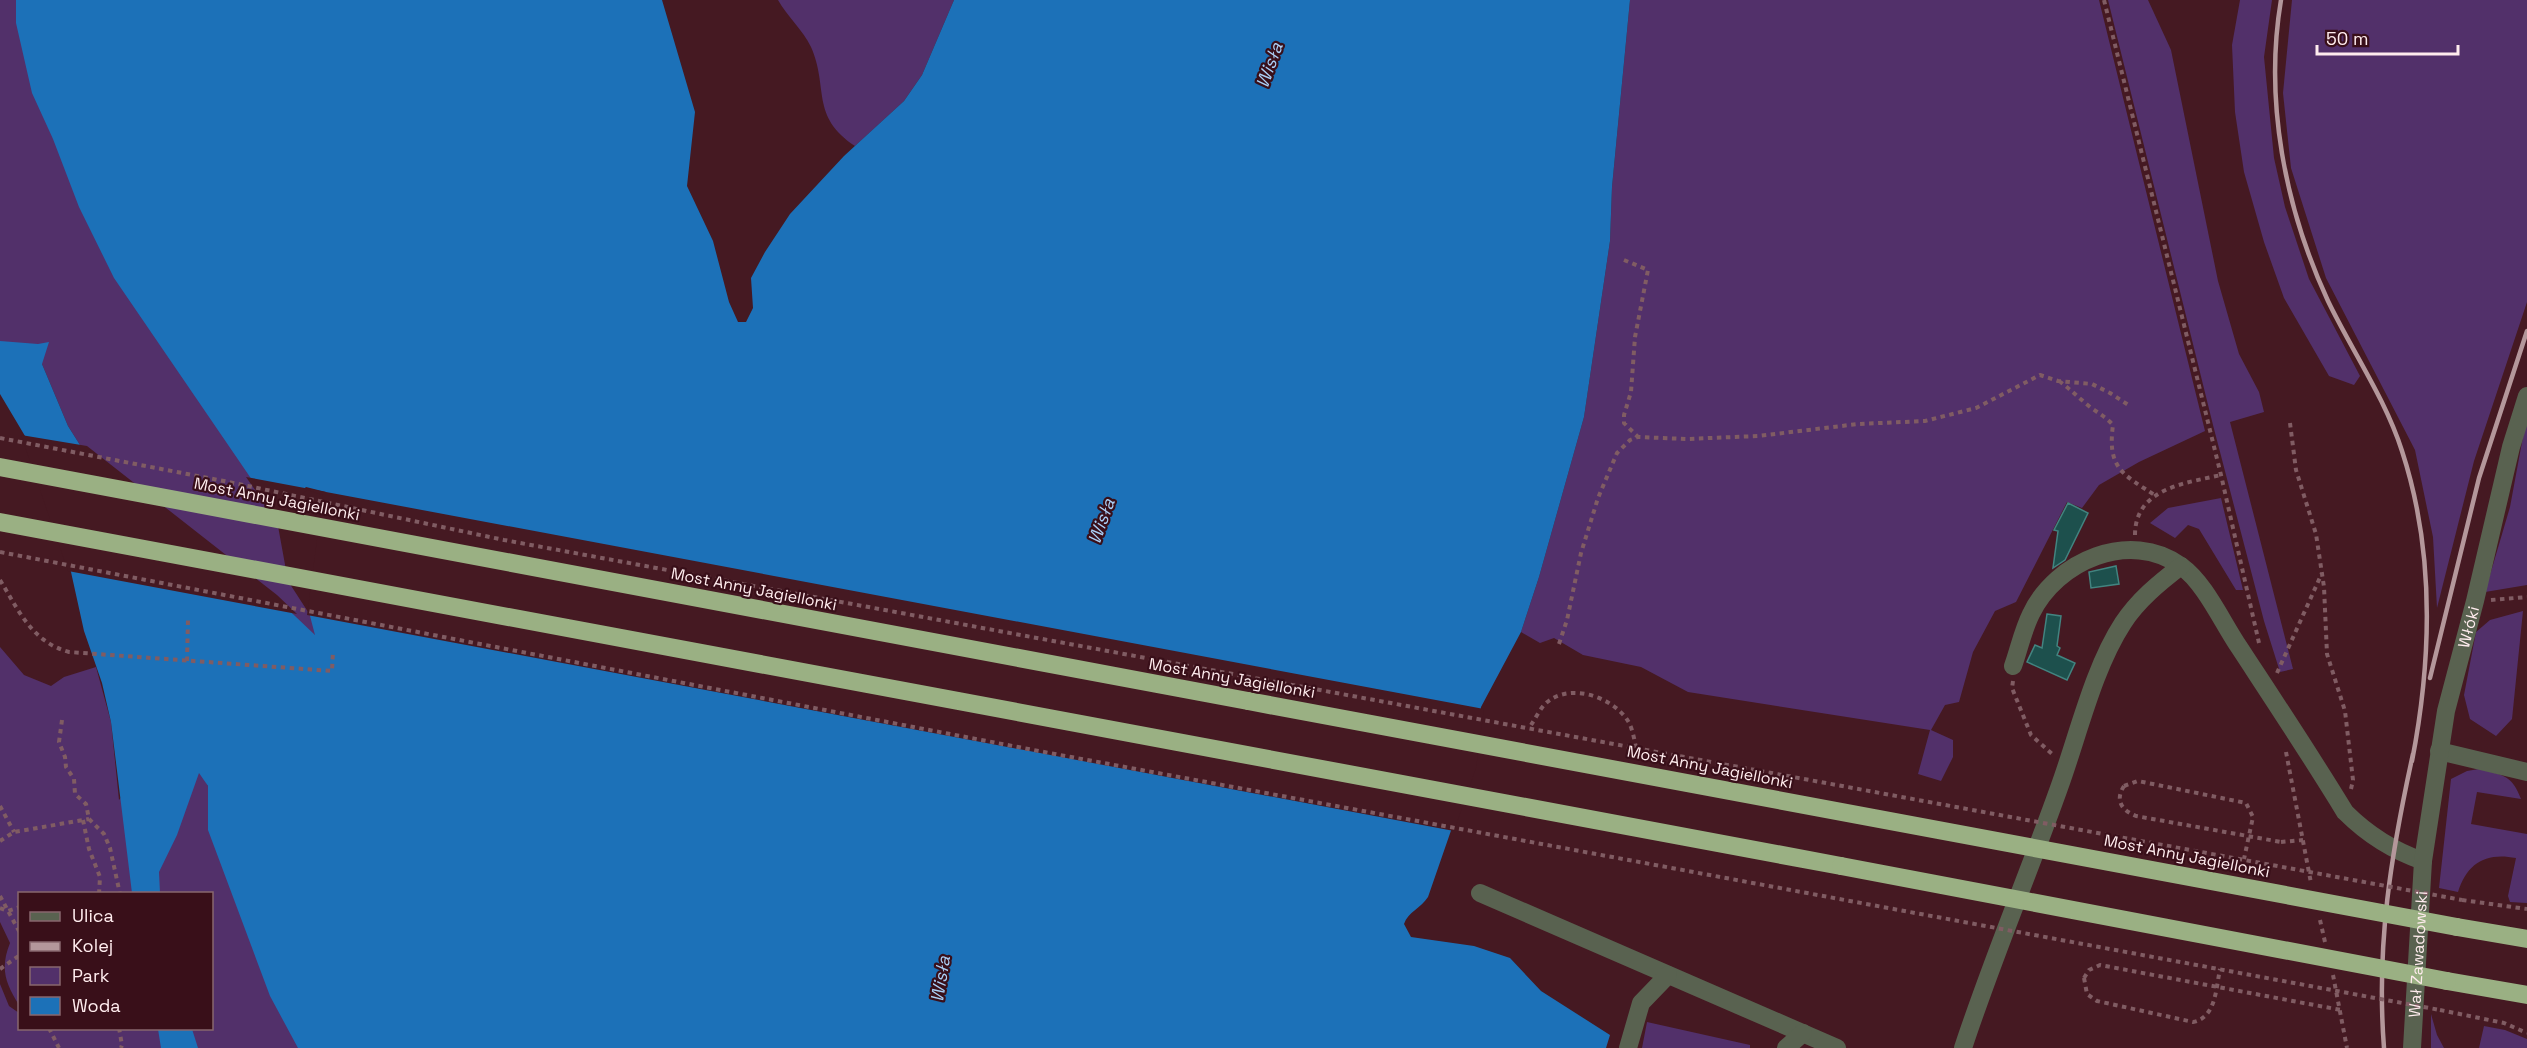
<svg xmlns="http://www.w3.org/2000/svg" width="2527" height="1048" font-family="'Space Grotesk',sans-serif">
	<rect width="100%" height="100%" fill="#451922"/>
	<path fill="#52306a" d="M0,0H25L276,515L288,581L310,615L362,733L80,445L68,426L42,364L0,350Z
		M778,0H954L922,75L904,101L855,146C810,116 829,88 811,47C803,30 787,16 778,0Z
		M1630,0H2099L2205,431L2139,462L2099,485L2082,508L2067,502L2016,602L1995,611L1973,652L1959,702L1945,705L1931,730L1953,740V757L1941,781L1918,774L1930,730L1688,692L1641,667L1583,655L1554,638L1540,643L1521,632L1539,577L1584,417L1610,241L1612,187Z
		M2108,0H2148L2171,50L2218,281L2239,354L2259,392L2264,412L2230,422L2293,669L2280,672L2264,621L2213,425Z
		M2240,0H2272L2264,57L2274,158L2285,207L2309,279L2360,376L2354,385L2329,376L2284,298L2264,242L2244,172L2235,112L2232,45Z
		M2292,0H2527V302L2474,461L2437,608L2433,537L2415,450L2326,278L2291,168L2283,93Z
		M2527,415V585L2485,592L2510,507Z
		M2221,498L2243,590H2236L2199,529L2188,525L2175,538L2150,523L2168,508Z
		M2523,611L2512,719L2496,736L2470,719L2464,695L2476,632L2490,620Z
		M0,647L24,675L51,686L64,677L96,667L111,722L119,800L177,730L208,786L312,1048H0V984L9,1006L19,1013L20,1028H212V894H20L19,1005C5,983 0,968 10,943L0,922Z
		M2479,769C2503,775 2512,775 2521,799L2477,792L2471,824L2527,834V903L2510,902L2508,896L2516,858C2486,852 2467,863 2458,892L2439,888L2451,779L2467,771Z
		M2431,1014L2437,1035L2444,1048H2431Z
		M1647,1022L1750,1045V1048H1642Z
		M2484,1026L2505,1030L2527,1039V1048H2479Z"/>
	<path fill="#1c71b8" d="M16,0H662L695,112L687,186L713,241L729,302L738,322H746L753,308L751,278L765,252L790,214L844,156L904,101L922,75L954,0H1630L1612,187L1610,241L1584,417L1539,577L1521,632L1481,707L1473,767L1428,897C1421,908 1408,912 1404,924L1411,937L1474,946L1510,958L1541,991L1610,1035L1606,1048H298L270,996L208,830V786L199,773L177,835L159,872L160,893H132L111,722L102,683L84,631L71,572L25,436L0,394V341L38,344L49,342L42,364L68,426L80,445L275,597L315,635L310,616L326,492L306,487L276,515L114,278L79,207L53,139L32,93L16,23Z
		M158,1029H192L198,1048H161Z"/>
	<path fill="#451922" d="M21,435L87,446L277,595L297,614L68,571Z
		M246,477L1484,709L1476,768L1454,831L307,615L323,495L307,490L278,517H274Z"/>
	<path fill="#1d504d" stroke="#428480" stroke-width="1.5" d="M2068,503L2088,513L2065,560L2053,568L2058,531L2054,530Z
		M2116,566L2119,584L2091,588L2089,572Z
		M2047,614L2061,616L2057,646L2060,648L2057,655L2075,663L2067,680L2027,662L2035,645L2042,648Z"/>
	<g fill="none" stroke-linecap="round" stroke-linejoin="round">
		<path stroke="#805c63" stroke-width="4" stroke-dasharray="4.5 4.5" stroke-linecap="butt" d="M2104,0L2221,475L2259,643
			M1624,260L1648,270L1635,337L1631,392L1624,415V423L1638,437
			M2059,381C2070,389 2079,398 2090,407C2098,413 2106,417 2113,425C2107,469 2123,474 2156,496
			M2290,423L2296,470L2316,534L2324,587L2327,654L2345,711L2353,780L2351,789
			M2135,535C2135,488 2186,483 2221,475
			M0,580C19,611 32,642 69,652L332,671L333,651
			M2491,600L2527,597
			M1559,644L1567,620L1581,553L1598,498L1617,453L1630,440L1638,437L1687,439L1758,436L1858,424L1925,421L1976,408L2040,375L2058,381L2092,384L2110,393L2130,406
			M187,661L188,620
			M2277,673L2322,573
			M2013,681L2012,688L2031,735L2052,754
			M62,720L59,742L65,757L66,767L74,779L75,794L86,804L89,819L104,834L110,848L120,894
			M1531,725C1535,719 1539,711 1544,705C1567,681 1612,696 1628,721C1634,731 1635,746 1638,757
			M2286,752L2311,883
			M2124,786L2138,781L2246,803L2253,817L2244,859
			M0,806L14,832
			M83,820L89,849L100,877L99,894
			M0,841L14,832L89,819
			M2281,842L2303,840
			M0,896L20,933
			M2462,900L2527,909
			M0,908L8,911L20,907
			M2320,920L2325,942
			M0,969L20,955
			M2333,975L2347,1048
			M2084,978L2089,970L2100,965L2341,1010
			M2440,1010L2504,1023L2527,1033
			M49,1028L59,1048
			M119,1028L122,1045L121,1048"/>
		<g stroke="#596250" stroke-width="18">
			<path d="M2013,666C2019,649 2023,630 2031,614C2056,561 2130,529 2181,566C2205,583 2222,622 2239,647C2275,702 2311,756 2345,812C2367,834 2394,851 2423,861"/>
			<path d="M2439,751L2527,772"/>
			<path d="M1480,893L1837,1048"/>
			<path d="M1628,1048L1641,1003L1668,975"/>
			<path d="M1786,1048L1803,1033"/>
			<path d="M1963,1048C1992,960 2028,875 2059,788C2078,736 2093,669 2123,623C2138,600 2159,583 2181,566"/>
			<path id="s1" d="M2412,1048L2423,861L2446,711L2475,601L2511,447L2527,396"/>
		</g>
		<path stroke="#9ab083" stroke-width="18" d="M0,467L1248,701
			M0,522L1841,866
			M2457,927L2527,939
			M2447,981L2527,995"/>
		<path stroke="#b4979b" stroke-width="4.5" d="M2281,0C2264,101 2285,208 2328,301C2352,351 2385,398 2402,451C2435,552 2432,658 2412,761
			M2430,678L2479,478L2527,331
			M2384,1048C2376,945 2391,854 2413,754"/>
		<path stroke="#805c63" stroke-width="4" stroke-dasharray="4.5 4.5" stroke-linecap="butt" d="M0,438L229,482L504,540L2462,900
			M0,552L1044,752L2440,1010
			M2124,786C2115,800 2121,810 2136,816L2281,842
			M2084,978L2087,994L2097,1001L2193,1022C2216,1018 2216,988 2220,969"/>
		<path stroke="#9ab083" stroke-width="18" d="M1248,701L2457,927
			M1841,866L2447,981"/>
	</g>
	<g text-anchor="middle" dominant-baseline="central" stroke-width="4.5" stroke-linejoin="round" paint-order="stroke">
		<g font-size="16" fill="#ffecee" stroke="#390f19">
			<text transform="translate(277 499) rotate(11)">Most Anny Jagiellonki</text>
			<text transform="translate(754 589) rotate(11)">Most Anny Jagiellonki</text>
			<text stroke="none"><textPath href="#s1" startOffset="426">Włóki</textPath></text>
			<text transform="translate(1232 678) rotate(10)">Most Anny Jagiellonki</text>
			<text transform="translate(1710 767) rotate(11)">Most Anny Jagiellonki</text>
			<text transform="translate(2187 856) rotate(11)">Most Anny Jagiellonki</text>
			<text stroke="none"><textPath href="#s1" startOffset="94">Wał Zawadowski</textPath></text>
		</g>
		<g font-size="18" font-style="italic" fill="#abd0f6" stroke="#390f19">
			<text transform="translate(1269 65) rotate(-70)">Wisła</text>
			<text transform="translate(1101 521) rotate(-70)">Wisła</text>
			<text transform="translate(940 979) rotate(-81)">Wisła</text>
		</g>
	</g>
	<rect x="18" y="892" width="195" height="138" fill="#390f19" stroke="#88676e" stroke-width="1.5"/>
	<rect x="30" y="912" width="30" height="9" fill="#596250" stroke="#88676e" stroke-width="1.5"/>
	<text x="72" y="922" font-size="18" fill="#ffecee">Ulica</text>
	<rect x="30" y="942" width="30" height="9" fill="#b4979b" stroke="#88676e" stroke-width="1.5"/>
	<text x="72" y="952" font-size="18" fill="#ffecee">Kolej</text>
	<rect x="30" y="967" width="30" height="18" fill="#52306a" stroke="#88676e" stroke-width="1.5"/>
	<text x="72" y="982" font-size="18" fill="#ffecee">Park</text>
	<rect x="30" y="997" width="30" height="18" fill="#1c71b8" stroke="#88676e" stroke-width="1.5"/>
	<text x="72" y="1012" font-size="18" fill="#ffecee">Woda</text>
	<path d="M2317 45v9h141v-9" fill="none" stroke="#ffecee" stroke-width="3"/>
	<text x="2326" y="45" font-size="18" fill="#ffecee" stroke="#390f19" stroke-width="4.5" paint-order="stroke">50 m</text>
</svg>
